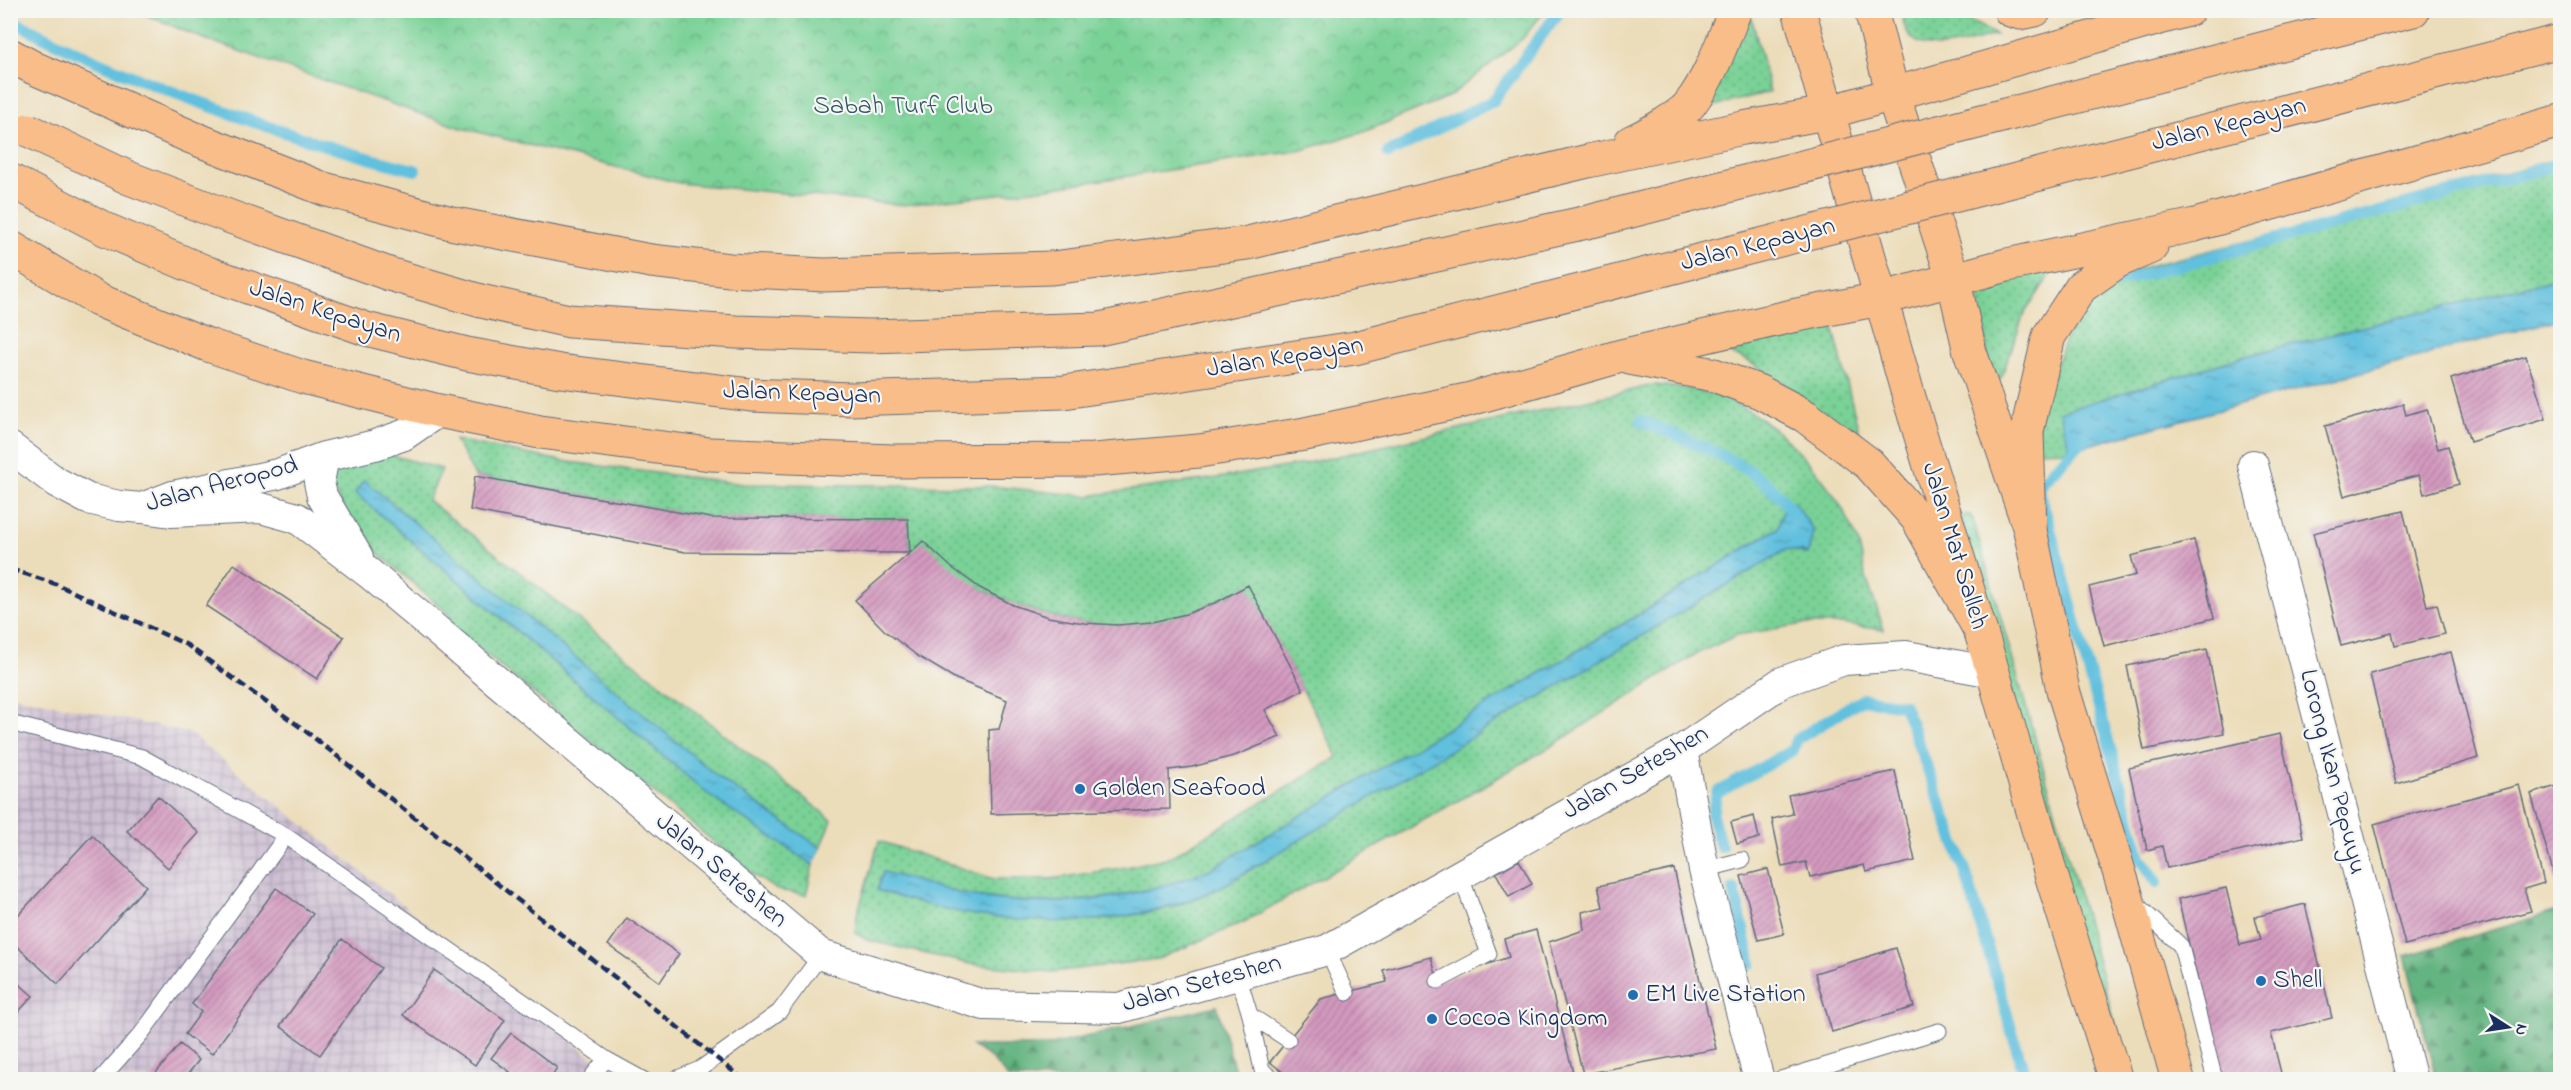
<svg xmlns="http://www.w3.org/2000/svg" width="2571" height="1090" font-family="'Indie Flower',sans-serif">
	<defs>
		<pattern id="industrial-grid" width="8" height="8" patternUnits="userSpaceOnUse" patternTransform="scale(1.5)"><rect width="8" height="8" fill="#cdbed2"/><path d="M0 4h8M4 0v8" fill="none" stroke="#a69bae"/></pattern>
		<pattern id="grass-dots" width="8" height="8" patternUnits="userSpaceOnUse" patternTransform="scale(1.5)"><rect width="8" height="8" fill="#7ad297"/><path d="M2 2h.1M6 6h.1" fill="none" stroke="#63ab7e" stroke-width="1.8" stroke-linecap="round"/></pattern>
		<pattern id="forest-firs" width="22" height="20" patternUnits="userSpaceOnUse" patternTransform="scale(1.5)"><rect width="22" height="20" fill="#63b480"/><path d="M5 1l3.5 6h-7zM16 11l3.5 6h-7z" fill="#51936c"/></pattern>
		<pattern id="park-crowns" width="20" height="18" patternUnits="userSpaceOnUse" patternTransform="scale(1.5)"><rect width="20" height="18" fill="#7ad297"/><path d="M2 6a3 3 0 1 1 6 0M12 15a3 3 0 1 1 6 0" fill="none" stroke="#63ab7e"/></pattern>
		<pattern id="water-ripples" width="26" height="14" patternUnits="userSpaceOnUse" patternTransform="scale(1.5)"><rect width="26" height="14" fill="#60c0de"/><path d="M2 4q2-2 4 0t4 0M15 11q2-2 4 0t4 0" fill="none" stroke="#4e9cb7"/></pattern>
		<pattern id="building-hatch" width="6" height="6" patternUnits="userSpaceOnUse" patternTransform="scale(1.5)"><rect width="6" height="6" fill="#d49abf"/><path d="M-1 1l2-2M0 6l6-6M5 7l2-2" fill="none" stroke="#ab7e9e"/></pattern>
	</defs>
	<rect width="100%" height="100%" fill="#f6f6f2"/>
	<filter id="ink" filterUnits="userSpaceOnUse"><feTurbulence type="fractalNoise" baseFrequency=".0167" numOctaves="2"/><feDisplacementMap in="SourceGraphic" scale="12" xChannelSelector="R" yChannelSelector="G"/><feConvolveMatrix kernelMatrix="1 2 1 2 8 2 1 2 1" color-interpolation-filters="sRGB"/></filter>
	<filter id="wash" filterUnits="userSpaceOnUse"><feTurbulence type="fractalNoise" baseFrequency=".008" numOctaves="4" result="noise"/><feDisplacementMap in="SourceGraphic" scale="24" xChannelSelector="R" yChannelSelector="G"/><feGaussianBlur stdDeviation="1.35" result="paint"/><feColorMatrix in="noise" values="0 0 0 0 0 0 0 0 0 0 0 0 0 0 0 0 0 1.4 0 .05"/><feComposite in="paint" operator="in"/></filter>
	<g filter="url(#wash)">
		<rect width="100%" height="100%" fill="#ecddba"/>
		<path fill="url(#industrial-grid)" d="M11,695L189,733L619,1079L11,1080Z"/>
		<path fill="url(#grass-dots)" stroke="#4a807a" stroke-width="1.5" fill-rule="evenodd" d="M1750,11L1770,92L1674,116Z
			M1902,11H1952L1996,35C1971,41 1922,61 1906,30C1903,24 1903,16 1902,11Z
			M2560,158V278L2246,356L2060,412L2070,450L2034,451L2041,403L2067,335L2090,302L2113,277L2144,267L2305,227Z
			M2054,269L2024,314L2001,378L1997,381L1991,378L1977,286Z
			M1831,318L1861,440L1819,414L1796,392L1745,359L1697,343Z
			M1654,385C1677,387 1699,389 1721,397C1777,419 1832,480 1855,534C1861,546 1862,561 1865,574C1871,593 1878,611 1884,630L1841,624H1804L1737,635L1694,655L1550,747L1480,788L1244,922L1158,959L1052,972L970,964L867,940L855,933L857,915L879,841L994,879H1051L1127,867L1170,857L1338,757L1248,586C1227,595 1208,607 1186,614C1080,648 1001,599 910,553L908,519L711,518L475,476L455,440L562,461L743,484L991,486L1087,496L1224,477L1298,465ZM1794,502L1813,530L1808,554L1787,549L1221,887L1193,900L1158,911L1108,919L1067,922L878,890L883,872C910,879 937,889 963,894C1048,910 1132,901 1211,869L1633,618L1778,528Z
			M380,452L442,469L428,500L832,820L821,848L722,780L355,493L710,796L813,865L806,895L777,890L755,876L447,622L451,616L364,541L331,487L339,458Z
			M1965,515H1970L1973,519L2131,1079H2116L1961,518Z"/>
		<path fill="url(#forest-firs)" stroke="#3f726f" stroke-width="1.5" d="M2560,910V1079H2436L2405,956Z
			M1217,1006L1236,1075L1241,1079H1009L990,1057L972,1046H1047Z"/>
		<path fill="url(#park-crowns)" stroke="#4a807a" stroke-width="1.5" d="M137,11L1545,10V11L1522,39L1450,96L1361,133L1298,151L1041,189L903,205L679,183L458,127L199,37Z"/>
		<path fill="url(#water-ripples)" stroke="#3e789e" stroke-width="1.5" d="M2560,278V319L2070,450L2059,412L2246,356Z
			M364,480L722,780L821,848L813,865L710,796L355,493Z
			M1794,502L1813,530L1808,554L1787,549L1221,887C1113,937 988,928 877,890L883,872C910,879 936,888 963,894C1048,911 1132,901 1211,869L1633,618L1778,528L1784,507Z"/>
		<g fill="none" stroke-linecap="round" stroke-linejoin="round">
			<path stroke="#60c0de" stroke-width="12" d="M10,19C71,53 137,79 202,103C272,129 342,153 415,170
				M1388,153L1493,101L1560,10
				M2116,282L2560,164
				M1641,421C1697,445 1762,464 1797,518
				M2085,438L2038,486L2140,857L2157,882
				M1721,847L1712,815L1717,793L1793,750L1796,740L1862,699L1904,705L1964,867L2026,1080
				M1734,889L1751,964"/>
		</g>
		<g id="blocks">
			<path fill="url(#building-hatch)" d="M2526,356L2546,419L2470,442L2451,379Z
				M2403,404L2406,415L2427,409L2438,449L2448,446L2459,484L2424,494L2419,475L2344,496L2325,426Z
				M475,476L711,518L908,519L910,553L923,541L951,567L980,588L1013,605L1048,617L1084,623L1118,625L1152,622L1186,614L1217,602L1248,585L1303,690L1265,710L1280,737L1237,755L1192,767L1169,770L1170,809L991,814L989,730L999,729L1007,700L956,679L919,657L885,631L855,600L910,553L685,552L470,510Z
				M2403,511L2427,606L2437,604L2445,634L2395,646L2392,633L2341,646L2313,533Z
				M2194,540L2214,618L2104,646L2089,587L2136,575L2131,556Z
				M234,564L344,637L317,679L206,606Z
				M2207,649L2224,733L2144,750L2127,666Z
				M2451,652L2478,758L2396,783L2370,674Z
				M2280,734L2303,837L2167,868L2162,846L2147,850L2129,768Z
				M1895,771L1915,861L1866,872L1864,865L1810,877L1806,862L1782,867L1772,819L1793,814L1788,795Z
				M2519,785L2544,883L2524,889L2531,911L2405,945L2374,824Z
				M2560,785V888L2558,889L2531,794Z
				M158,796L199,833L168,868L127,831Z
				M1754,816L1759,838L1737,844L1731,822Z
				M92,835L146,886L58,984L10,940V924Z
				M1519,860L1532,884L1509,897L1496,873Z
				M1674,869L1716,1049L1583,1074L1549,942L1584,930L1582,912L1603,907L1598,886Z
				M1768,869L1784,934L1758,940L1741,876Z
				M276,888L313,914L212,1054L185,1034L201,1012L192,1004Z
				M2226,888L2240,945L2261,940L2255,917L2305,904L2332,1018L2271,1033L2281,1073L2253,1080H2222L2178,899Z
				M627,918L679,954L660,982L608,945Z
				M1536,930L1575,1080H1293L1270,1062L1321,999L1387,982L1383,970L1431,957L1438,981L1509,957L1504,939Z
				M342,939L381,968L320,1055L280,1026Z
				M1896,948L1914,1007L1832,1032L1815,973Z
				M434,970L505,1020L475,1065L403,1015Z
				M10,976L33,996L10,1021Z
				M511,1033L557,1068L549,1080H505L510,1072L491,1058Z
				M180,1044L199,1060L183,1080H150Z"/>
		</g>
	</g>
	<g filter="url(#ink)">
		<use href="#blocks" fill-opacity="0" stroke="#646c7e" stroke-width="1.5"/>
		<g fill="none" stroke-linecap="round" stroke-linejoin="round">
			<g stroke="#646c7e" stroke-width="17">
				<path id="service" d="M10,723L142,757L286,836
					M1704,870L1742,860
					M2134,902L2181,946L2215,1080
					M1327,950L1347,993
					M1238,975L1250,1015L1262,1070L1274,1080
					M1438,981L1489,954L1460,874
					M1250,1015L1288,1040
					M100,1080L141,1034L286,836L606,1059L644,1080
					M589,1080L606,1059
					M673,1080L700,1069L779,1012L821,955
					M1778,1080L1939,1031"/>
			</g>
			<g stroke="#646c7e" stroke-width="32">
				<path id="minor" d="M10,447L56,482L88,499L119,506L142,508L173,496L278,474L324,457L375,445L404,435L439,411
					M324,457L319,482L322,496L358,557
					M2253,465L2412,1080
					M142,508L171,512L261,508L297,518L370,574L821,955L984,1005L1119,1008L1327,950L1682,750L1782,682L1844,660L1906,656L1993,672
					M1682,750L1704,870L1759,1080"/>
			</g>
			<g stroke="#646c7e" stroke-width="35">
				<path id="primary" d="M1799,10L1908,394L1993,672L2053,881L2116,1080
					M1871,10L1893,95L1953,278L1970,352L2030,530L2063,690L2126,894L2178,1080"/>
			</g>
			<g stroke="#646c7e" stroke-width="35">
				<path id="trunk" d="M2010,10L2020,13L2035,10
					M10,55L34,68L191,137L324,189L455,224L651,261L730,270L824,275L1052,268L1248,243L1588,161L1743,128L1826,113L2188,10
					M2005,115L2413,10
					M1631,142C1645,136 1681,116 1690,104C1711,76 1722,43 1735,10
					M2028,177L2560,41
					M10,247L98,300L208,345L303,377L439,411L540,432L710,454L893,461L1094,460L1199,451L1305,434L1467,400L1621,356L1792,316L1880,299L2007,265L2195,225L2560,121
					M1630,358L1714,375L1760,392L1805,416L1869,464L1917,518L1980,630
					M2030,530L2027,431L2049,336L2081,287L2118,261L2151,247"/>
			</g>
			<use href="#service" stroke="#fff" stroke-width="15"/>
			<use href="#minor" stroke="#fff" stroke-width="30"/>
			<use href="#primary" stroke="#f8bd88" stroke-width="33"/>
			<use href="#trunk" stroke="#f8bd88" stroke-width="33"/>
			<path stroke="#1b2f5e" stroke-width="4.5" stroke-dasharray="9 4.5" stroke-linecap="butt" d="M10,569L56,584L187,645L303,729L744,1080"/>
			<g stroke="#646c7e" stroke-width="35" stroke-linecap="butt">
				<path id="trunk-bridge" d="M28,130L129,178L228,216L389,274L481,301L569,321L736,332L870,336L1099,329L1592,221L2005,115
					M10,180L107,230L208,273L366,329L467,354L560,371L751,395L851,399L1064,392L1355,348L2028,177"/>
			</g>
			<use href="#trunk-bridge" stroke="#f8bd88" stroke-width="33"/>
		</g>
	</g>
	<g fill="#1f6fb2" stroke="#f6f6f2" stroke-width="2">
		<circle cx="1080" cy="789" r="6"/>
		<circle cx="2261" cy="981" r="6"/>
		<circle cx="1633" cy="995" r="6"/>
		<circle cx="1432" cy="1019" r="6"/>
	</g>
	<g text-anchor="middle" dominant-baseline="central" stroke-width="4.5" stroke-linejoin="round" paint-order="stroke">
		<g font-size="26" fill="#33586c" stroke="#f6f6f2">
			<text x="903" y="107">Sabah Turf Club</text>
		</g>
		<g font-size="26" fill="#1b2f5e" stroke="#f6f6f2">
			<text transform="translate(2229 125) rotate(-14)">Jalan Kepayan</text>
			<text transform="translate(1758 245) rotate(-14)">Jalan Kepayan</text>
			<text transform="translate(325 312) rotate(18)">Jalan Kepayan</text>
			<text transform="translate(1285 358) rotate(-9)">Jalan Kepayan</text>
			<text transform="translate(802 394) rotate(2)">Jalan Kepayan</text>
			<text transform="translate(222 485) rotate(-15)">Jalan Aeropod</text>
			<text transform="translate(1954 546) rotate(73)">Jalan Mat Salleh</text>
			<text transform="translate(2332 772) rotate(76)">Lorong Ikan Pepuyu</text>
			<text transform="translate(1636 773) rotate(-30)">Jalan Seteshen</text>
			<text transform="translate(721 871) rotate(40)">Jalan Seteshen</text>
			<text transform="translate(1202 984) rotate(-15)">Jalan Seteshen</text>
		</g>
		<g font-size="26" fill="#1b2f5e" stroke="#f6f6f2" text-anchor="start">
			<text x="1092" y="789">Golden Seafood</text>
			<text x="2273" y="981">Shell</text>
			<text x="1645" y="995">EM Live Station</text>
			<text x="1444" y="1019">Cocoa Kingdom</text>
		</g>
	</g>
	<rect width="2571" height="1090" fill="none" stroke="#f6f6f2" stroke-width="36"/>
	<g transform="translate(2508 1027) rotate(102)" stroke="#f6f6f2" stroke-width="4.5" paint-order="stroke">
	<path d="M0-4.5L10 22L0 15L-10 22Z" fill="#1b2f5e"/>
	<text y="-9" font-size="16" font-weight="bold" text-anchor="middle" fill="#1b2f5e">N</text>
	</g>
</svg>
